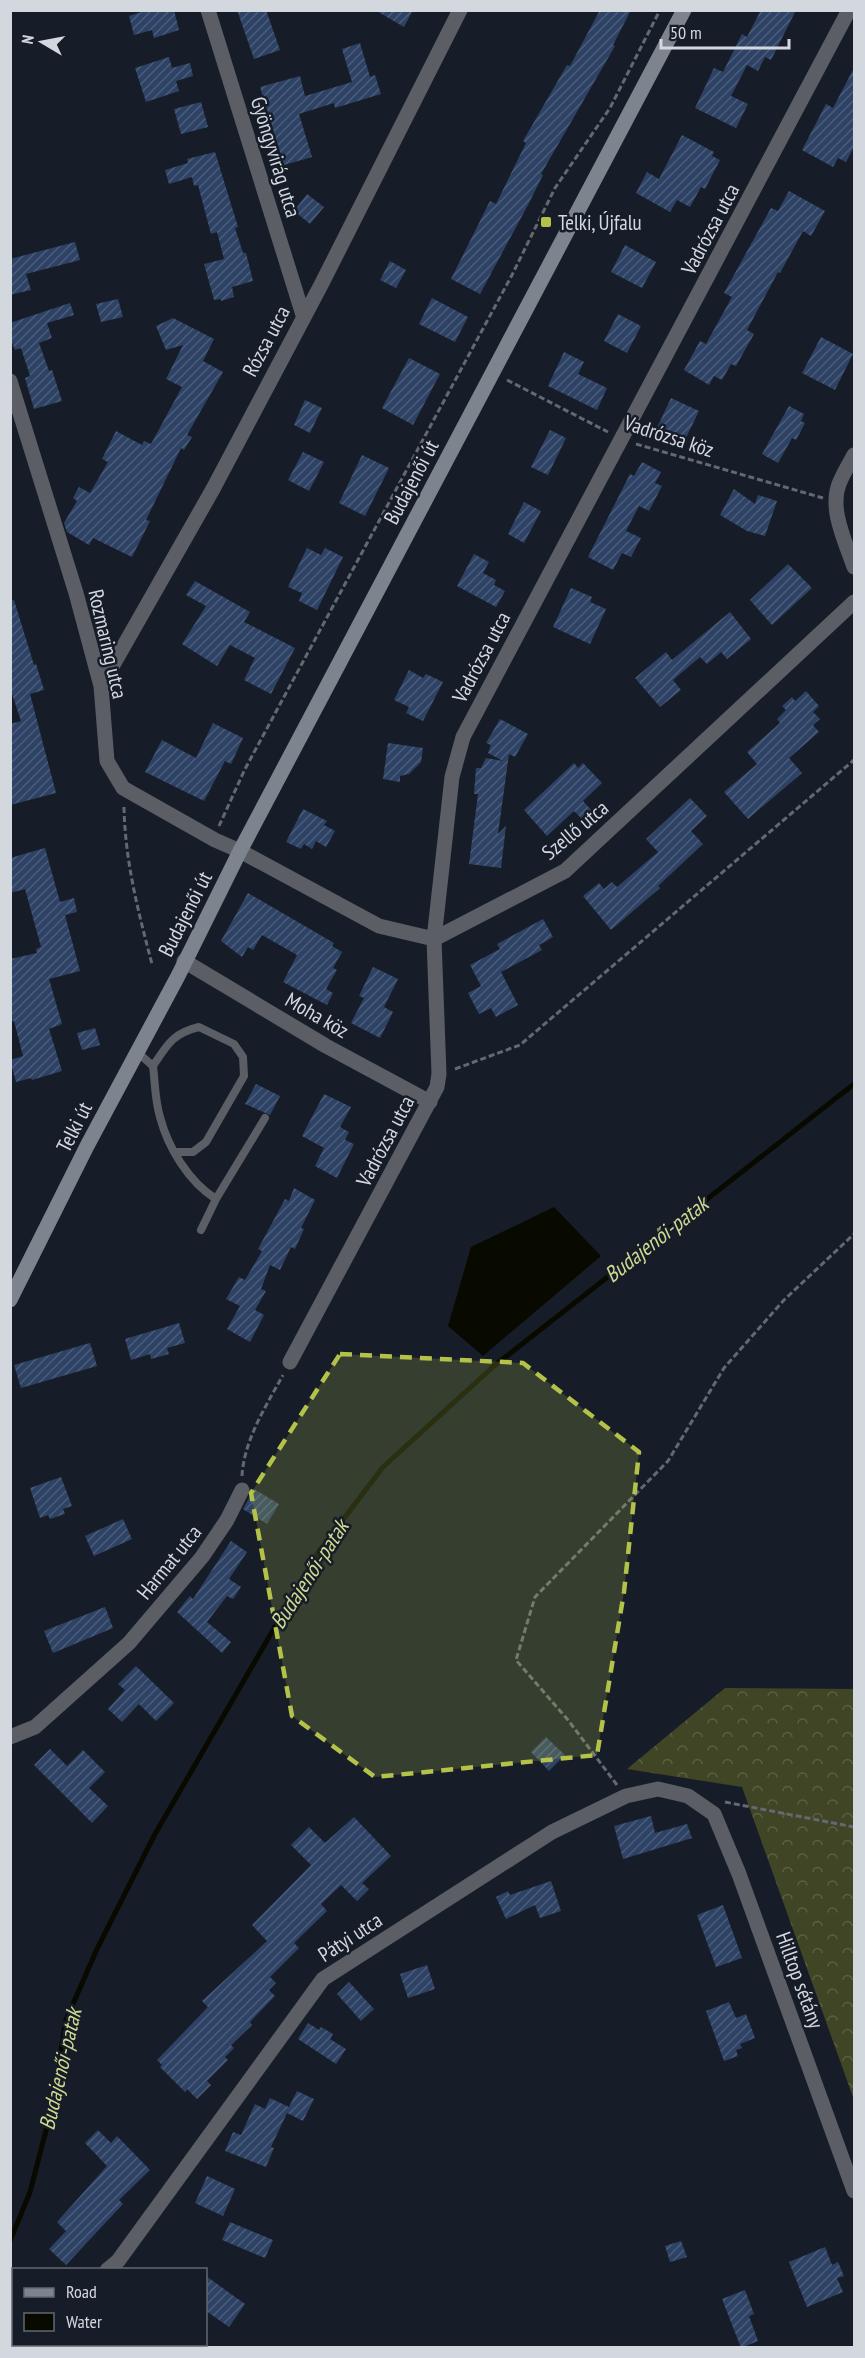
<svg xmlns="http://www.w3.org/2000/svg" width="865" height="2358" font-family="'PT Sans Narrow',sans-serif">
	<defs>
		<pattern id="forest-crowns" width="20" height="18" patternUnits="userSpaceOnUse" patternTransform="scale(1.5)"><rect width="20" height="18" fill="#404525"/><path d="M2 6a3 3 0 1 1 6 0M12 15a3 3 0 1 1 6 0" fill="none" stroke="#5b5f44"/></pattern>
		<pattern id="building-hatch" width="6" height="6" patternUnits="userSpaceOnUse" patternTransform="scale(1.5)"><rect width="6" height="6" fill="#2d4264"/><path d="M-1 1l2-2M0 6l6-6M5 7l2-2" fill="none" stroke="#4b5d7a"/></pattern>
	</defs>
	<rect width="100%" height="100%" fill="#171d28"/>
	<path fill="url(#forest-crowns)" d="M725,1688L854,1689V2100L742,1787L627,1769Z"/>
	<path fill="#080a00" d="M554,1207L601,1256L483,1356L448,1326L471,1247Z"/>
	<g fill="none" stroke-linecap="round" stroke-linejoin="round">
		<path stroke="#080a00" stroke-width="5" d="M10,2241L30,2192L50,2115L66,2020L97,1949L155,1834L317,1554L383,1467L494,1366L854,1084"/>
	</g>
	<path fill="url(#building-hatch)" d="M148,10H174L179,30L154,38L152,30L134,35L129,16Z
		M237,10H266L280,50L254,59Z
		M375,10H413L404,27Z
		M600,10H631L613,45L615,46L541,174L543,175L529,203L480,294L451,279L490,201L496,204L526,143L523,141L567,65L570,66Z
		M761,10H796L771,60L765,57L758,71L747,65L731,96L748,104L736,128L695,108L714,68L723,72L742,34L747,37Z
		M360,43L370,77L375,75L381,94L335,108L334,103L299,114L312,157L284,165L260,87L300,76L305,96L352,82L342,49Z
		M169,57L172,68L190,63L193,76L176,81L179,91L146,102L135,68Z
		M855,66V145L846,162L838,158L833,167L802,150L826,104L833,108Z
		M201,102L208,127L181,134L174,109Z
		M682,135L714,152L712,156L720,160L705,189L701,187L690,207L677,200L670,212L636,193L647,172L659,179Z
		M215,152L238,227L235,228L243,253H246L253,281L232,287L234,297L221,301V299L214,300L204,264L224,259L217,232L211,234L198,185L194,186L192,177L169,184L165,170L188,163L187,159Z
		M789,191L825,211L811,236L803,231L780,273L778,272L747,330L754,334L736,366L731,364L722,380L714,376L709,385L684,370L700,341L706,344L732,297L724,293L771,208L778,211Z
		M307,194L324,207L310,224L294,211Z
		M75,242L80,260L26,274L31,290L10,295V259Z
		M625,245L656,262L642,288L611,272Z
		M390,261L406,270L396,288L380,280Z
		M432,298L468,317L455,342L419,324Z
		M118,299L123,317L101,322L96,304Z
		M70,303L74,315L47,323L52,338L39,343L49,371L52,370L62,401L34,409L25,378L30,376L21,348L15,350L10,338V323Z
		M618,314L641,326L627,353L604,341Z
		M173,318L214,339L203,361L223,372L187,435L192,437L184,450L181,448L146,520L150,521L132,557L93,538L89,545L67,532L64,523L77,501L73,498L79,487L90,493L108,462L102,459L116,431L142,445L144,441L151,444L182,387L166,379L183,345L166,350L156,326Z
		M821,337L853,354L835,390L802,373Z
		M564,352L584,362L578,374L607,388L597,410L548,386Z
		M409,358L440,374L413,425L382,408Z
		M671,398L699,411L681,448L654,434Z
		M305,400L322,408L310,433L294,425Z
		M789,406L804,414L801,421L805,423L796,440L792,438L778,463L762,454Z
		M550,430L566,438L548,475L531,467Z
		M303,452L324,462L309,491L288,480Z
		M362,455L389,468L365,516L339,503Z
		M642,462L661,472L655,483L662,486L649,511L639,506L626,531L641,538L631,557L622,553L613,570L588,557L630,474L634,476Z
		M734,489L755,504L758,495L777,501L765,536L747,531L720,515Z
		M524,502L541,511L524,543L508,534Z
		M307,548L321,555L325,548L343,557L317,610L299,601L302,593L288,587Z
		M474,554L489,562L483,573L496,580L494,585L505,591L496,607L457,586Z
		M788,564L812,588L772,625L750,600Z
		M195,581L250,612L244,622L295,648L271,694L244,680L255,658L230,645L217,666L182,644L206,606L186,595Z
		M571,588L592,597L590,602L606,609L590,644L553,627Z
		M14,600L34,665L36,664L44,690L30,694L56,793L10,805V724L21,721L10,688V601Z
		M730,612L751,639L727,659L721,652L707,664L700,657L673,680L681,690L660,707L635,678L666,652L672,660Z
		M409,670L423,678L426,674L443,682L423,721L406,713L409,707L394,700Z
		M806,691L819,706L813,712L820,719L813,725L819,732L789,758L802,773L748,819L724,792L757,764L747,752L780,723L777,719L786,710L782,706L792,697L795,701Z
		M500,719L528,734L515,757L509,754L498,834L506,826L501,868L469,864L478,794H474L476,768H481L486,758L503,761L488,753L491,745L486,743Z
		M213,723L243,738L231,764L225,761L204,801L145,772L162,740L196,758Z
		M388,743L423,748L421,762L409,774L400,776V782L383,779Z
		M574,763L578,768L583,763L602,783L583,801L592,811L582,819L574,811L547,836L524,810Z
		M690,798L707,816L691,831L703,844L658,886L660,888L611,930L583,896L599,883L604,889L612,882L617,887L658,852L646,839Z
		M303,809L327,821L324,825L335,831L326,847L316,841L312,849L304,844L301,849L286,842Z
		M45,848L60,902L74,898L77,912L65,915L80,971L49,979L62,1024L49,1029L62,1071L32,1080L31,1078L16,1082L10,1060L23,1056L14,1021L10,1022V959L37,953L36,949L41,947L25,889L10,893V858Z
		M248,893L334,943L332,946L342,952L333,968L337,970L326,989L333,993L327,1005L283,982L297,955L262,935L253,950L248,947L242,957L221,941Z
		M543,919L553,937L539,945L542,950L501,972L518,1005L496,1017L491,1008L479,1014L468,993L481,986L470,965L500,949L497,944Z
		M373,967L398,979L384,1007L393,1012L380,1038L351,1023L364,998L359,996Z
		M95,1028L100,1045L82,1050L77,1033Z
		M256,1084L280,1096L270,1115L245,1104Z
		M324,1094L351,1107L340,1127L349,1132L345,1140L354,1144L337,1178L315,1166L324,1148L302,1136Z
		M294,1188L315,1200L301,1228L304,1229L295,1249L291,1247L280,1270L270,1265L261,1289L266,1291L255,1310L264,1315L250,1342L227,1329L240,1306L226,1299L239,1277L245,1280L262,1251L258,1249L285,1199L289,1201Z
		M179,1323L185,1343L167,1348L169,1354L151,1359L150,1354L131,1360L125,1339Z
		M90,1343L97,1366L21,1388L14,1365Z
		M61,1477L72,1506L63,1509L65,1514L50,1519L48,1515L40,1518L30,1488Z
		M254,1489L279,1504L267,1524L243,1509Z
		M123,1519L132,1539L94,1556L85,1536Z
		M231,1541L247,1552L229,1579L241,1587L233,1599L227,1596L207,1622L231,1642L222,1653L177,1612L190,1596L193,1599Z
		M105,1607L113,1628L53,1653L44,1631Z
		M136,1666L174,1703L156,1721L139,1704L122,1722L108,1709L125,1690L118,1684Z
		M546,1737L565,1755L549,1771L531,1752Z
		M50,1749L67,1766L83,1750L105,1772L89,1788L108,1806L92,1823L34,1765Z
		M651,1816L655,1833L687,1824L692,1838L623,1859L614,1826Z
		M354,1817L391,1856L362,1883L369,1889L357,1901L341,1885L321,1904L327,1911L294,1943L299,1948L270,1977L276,1983L269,1990L275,1996L250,2022L252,2025L231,2045L234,2048L225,2057L228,2060L207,2081L211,2085L197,2099L187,2089L185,2092L160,2067L162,2065L157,2060L208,2007L202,2001L267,1941L252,1925L311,1865L291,1845L309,1827L325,1843Z
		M551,1881L561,1911L540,1918L535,1905L506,1919L496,1897L508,1891L510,1895Z
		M723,1905L742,1958L716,1967L697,1915Z
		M427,1965L435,1989L408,1998L400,1974Z
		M349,1982L374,2009L361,2021L337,1994Z
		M729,2002L736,2018L746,2014L755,2038L740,2044L742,2048L736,2050L738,2056L724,2061L706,2011Z
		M308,2023L319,2030L321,2027L333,2034L330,2039L346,2049L336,2064L298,2039Z
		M297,2091L314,2099L303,2121L287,2113L271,2147L274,2148L266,2167L225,2151L233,2132L241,2135L255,2104L265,2109L270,2098L289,2107Z
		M98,2130L111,2143L117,2136L150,2170L119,2200L123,2204L66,2265L49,2249L66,2231L57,2222L107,2166L85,2143Z
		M207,2176L235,2189L223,2216L195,2203Z
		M230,2222L273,2240L265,2258L222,2240Z
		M681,2241L687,2257L670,2262L665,2246Z
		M825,2247L832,2265L838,2262L844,2276L837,2278L843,2292L807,2307L789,2262Z
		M206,2276L245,2304L229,2327L206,2311Z
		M745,2290L754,2314L749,2316L758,2341L741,2348L722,2299Z"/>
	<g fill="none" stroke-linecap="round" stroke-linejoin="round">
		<path stroke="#636972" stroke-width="3" stroke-dasharray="6 3" stroke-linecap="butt" d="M507,380L608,432
			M636,444L823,498
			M124,807C125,861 138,911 152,964
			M219,826L245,769L512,275L555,188L610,108L660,10
			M455,1069L520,1045L854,760
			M242,1476C244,1440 266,1406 283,1375
			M617,1785L568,1720L516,1660L535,1597L668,1461L724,1368L784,1300L854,1234
			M725,1802L854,1827"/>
		<path stroke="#5b5e64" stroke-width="8" d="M137,1052L153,1066C155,1082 155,1101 160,1117C168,1148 189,1182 216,1199L265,1118
			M153,1066C167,1045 173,1033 199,1027L234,1044L243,1057L244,1076L206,1142L193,1152H175
			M201,1230L216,1199"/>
		<path stroke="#5b5e64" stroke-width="15" d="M208,10L303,315
			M10,381L76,593L101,686L107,761L123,788L215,840L240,851L379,926L434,939L565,871L854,602
			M854,455C849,464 843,474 839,484C829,510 846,543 854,567
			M101,686L213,489L321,285L460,10
			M184,961L326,1046L430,1102
			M290,1362L437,1087L439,1074L434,939L452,777L463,737L849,10
			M10,1737L35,1727L129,1643L202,1557L227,1520L242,1490
			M107,2270L118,2261L323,1979L552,1832L626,1796L658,1789L688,1796L714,1814L739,1874L854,2191
			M13,2348L17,2344"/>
		<path stroke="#7e848d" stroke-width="15" d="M10,1300L87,1146L178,976L240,851L684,10"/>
	</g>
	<path fill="#b4c24a" fill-opacity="0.2" stroke="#b4c24a" stroke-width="4.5" stroke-dasharray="12 8" stroke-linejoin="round" d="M340,1354L523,1363L639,1452L624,1592L597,1755L375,1777L292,1716L251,1493Z"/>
	<rect fill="#b4c24a" stroke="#171d28" stroke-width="2" x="540" y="216" width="12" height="12" rx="3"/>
	<g text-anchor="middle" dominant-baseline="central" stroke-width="5" stroke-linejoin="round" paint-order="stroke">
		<g font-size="21" fill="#d3d8df" stroke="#171d28">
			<text transform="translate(276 157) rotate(73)">Gyöngyvirág utca</text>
			<text transform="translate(710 229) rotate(-62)">Vadrózsa utca</text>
			<text transform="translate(266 341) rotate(-62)">Rózsa utca</text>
			<text transform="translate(669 436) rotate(18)">Vadrózsa köz</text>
			<text transform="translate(411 482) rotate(-62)">Budajenői út</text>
			<text transform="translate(108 644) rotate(77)">Rozmaring utca</text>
			<text transform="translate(481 657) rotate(-62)">Vadrózsa utca</text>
			<text transform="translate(575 830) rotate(-40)">Szellő utca</text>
			<text transform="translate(185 914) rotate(-63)">Budajenői út</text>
			<text transform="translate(317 1015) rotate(30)">Moha köz</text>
			<text transform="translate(74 1127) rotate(-63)">Telki út</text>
			<text transform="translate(385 1141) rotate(-62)">Vadrózsa utca</text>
			<text transform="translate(169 1562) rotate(-51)">Harmat utca</text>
			<text transform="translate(350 1937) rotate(-33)">Pátyi utca</text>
			<text transform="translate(800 1980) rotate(70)">Hilltop sétány</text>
		</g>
		<g font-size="21" fill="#d3d8df" stroke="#171d28" text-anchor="start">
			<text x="558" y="222">Telki, Újfalu</text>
		</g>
		<g font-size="22" font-style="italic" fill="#cfda91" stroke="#171d28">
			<text transform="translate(656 1239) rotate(-38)">Budajenői-patak</text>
			<text transform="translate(309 1574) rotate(-57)">Budajenői-patak</text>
			<text transform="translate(60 2069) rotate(-77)">Budajenői-patak</text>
		</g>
	</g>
	<rect width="865" height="2358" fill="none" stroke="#d3d8df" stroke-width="24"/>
	<rect x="12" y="2268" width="195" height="78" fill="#171d28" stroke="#626871" stroke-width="1.5"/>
	<rect x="24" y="2288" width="30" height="9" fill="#7e848d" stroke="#626871" stroke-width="1.5"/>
	<text x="66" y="2298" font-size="18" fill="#d3d8df">Road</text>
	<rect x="24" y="2313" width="30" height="18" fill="#080a00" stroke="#626871" stroke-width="1.5"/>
	<text x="66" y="2328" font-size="18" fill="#d3d8df">Water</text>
	<g transform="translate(42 42) rotate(280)" stroke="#171d28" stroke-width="4.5" paint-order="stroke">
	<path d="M0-4.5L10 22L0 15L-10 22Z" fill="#d3d8df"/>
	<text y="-9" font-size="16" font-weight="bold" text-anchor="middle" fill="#d3d8df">N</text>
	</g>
	<path d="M661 39v9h128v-9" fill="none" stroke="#d3d8df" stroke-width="3"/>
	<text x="670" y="39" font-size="18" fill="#d3d8df" stroke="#171d28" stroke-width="4.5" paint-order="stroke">50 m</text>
</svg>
